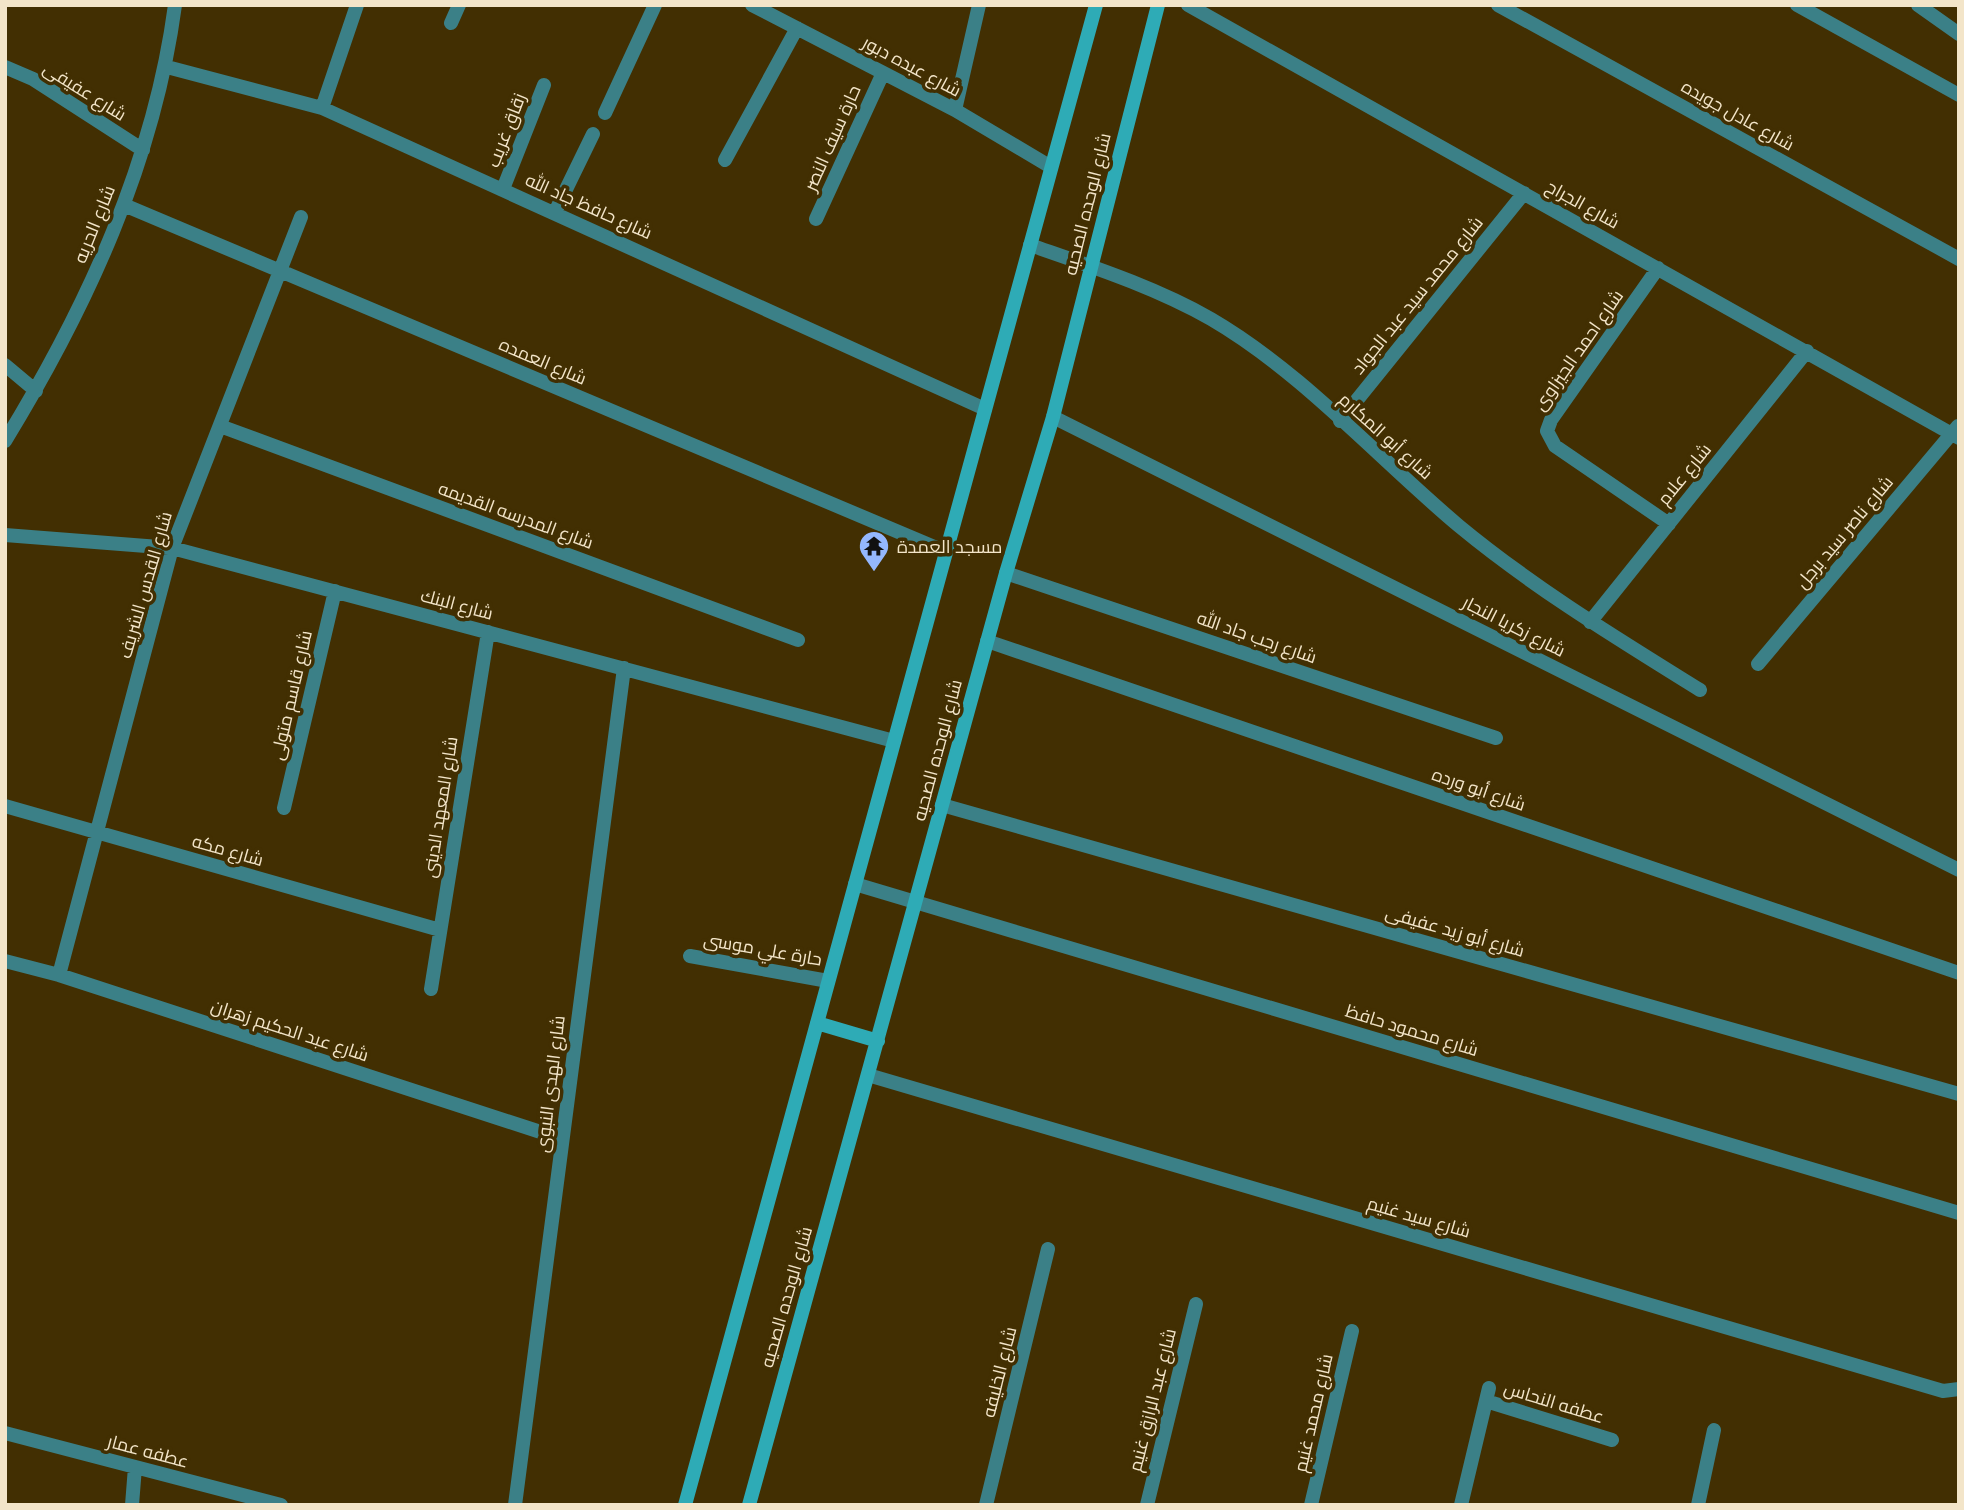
<svg xmlns="http://www.w3.org/2000/svg" width="1964" height="1510" font-family="'Public Sans',Cairo,sans-serif">
	<rect width="100%" height="100%" fill="#422f02"/>
	<g fill="none" stroke-linecap="round" stroke-linejoin="round">
		<path stroke="#3b8087" stroke-width="14" d="M752,5L955,110L1051,167
			M1188,5L1959,438
			M1498,5L1959,259
			M1797,5L1959,95
			M1918,5L1959,34
			M451,23L459,5
			M5,67L33,79L143,150
			M167,67L322,108L985,409
			M322,108L357,5
			M955,110L979,5
			M605,113L655,5
			M725,160L797,28
			M503,189L544,85
			M124,205L946,552
			M555,212L593,134
			M816,219L883,73
			M1030,245C1090,266 1155,287 1211,319C1302,372 1378,458 1459,526C1534,588 1618,639 1700,690
			M1658,268L1551,420L1547,431L1555,446L1669,524
			M5,365L36,391
			M1053,417L1959,870
			M1340,421L1524,193
			M220,426L798,640
			M5,441C87,307 154,162 175,5
			M5,535L172,548L894,741
			M1006,573L1496,738
			M1590,622L1807,351
			M987,641L1959,973
			M1758,664L1958,426
			M942,805L1959,1094
			M5,806L440,930
			M284,808L335,591
			M855,884L1959,1213
			M690,956L828,981
			M5,961L59,975L562,1139
			M59,975L172,548L301,217
			M431,989L488,632
			M868,1075L1943,1391L1959,1389
			M1486,1401L1612,1440
			M5,1433L281,1505
			M132,1505L135,1467
			M515,1505L624,668
			M986,1505L1048,1249
			M1147,1505L1196,1304
			M1311,1505L1352,1331
			M1461,1505L1489,1388
			M1698,1505L1714,1430"/>
		<path stroke="#2eabb6" stroke-width="14" d="M817,1023L878,1041
			M685,1505L1096,5
			M749,1505L1006,573L1053,417L1158,5"/>
	</g>
	<defs>
		<g id="temple-pin" transform="scale(1.575)"><path d="M0 17L-7.5 6A9.5 9.5 0 1 1 7.5 6Z" fill="#94b7fd" stroke="#422f02"/><path d="M0-6L5-2H3V0L6.5 2.5H4V6H1.5V3h-3V6H-4V2.5H-6.5L-3 0V-2H-5Z" fill="#111"/></g>
	</defs>
	<g fill-rule="evenodd">
		<use href="#temple-pin" x="874" y="546"/>
	</g>
	<g text-anchor="middle" dominant-baseline="central" stroke-width="7" stroke-linejoin="round" paint-order="stroke">
		<g font-size="18" fill="#f3e5c9" stroke="#422f02">
			<text transform="translate(912 66) rotate(28)">شارع عبده دبور</text>
			<text transform="translate(85 91) rotate(32)">شارع عفيفى</text>
			<text transform="translate(1738 115) rotate(29)">شارع عادل جويده</text>
			<text transform="translate(506 130) rotate(-69)">زقاق غريب</text>
			<text transform="translate(832 138) rotate(-66)">حارة سيف النصر</text>
			<text transform="translate(1087 204) rotate(-76)">شارع الوحده الصحيه</text>
			<text transform="translate(1583 204) rotate(29)">شارع الجراح</text>
			<text transform="translate(589 206) rotate(24)">شارع حافظ جاد الله</text>
			<text transform="translate(94 224) rotate(-68)">شارع الحريه</text>
			<text transform="translate(1417 295) rotate(-51)">شارع محمد سيد عبد الجواد</text>
			<text transform="translate(1578 350) rotate(-55)">شارع احمد الجيزاوى</text>
			<text transform="translate(543 361) rotate(23)">شارع العمده</text>
			<text transform="translate(1386 436) rotate(42)">شارع أبو المكارم</text>
			<text transform="translate(1684 474) rotate(-51)">شارع علام</text>
			<text transform="translate(516 515) rotate(20)">شارع المدرسه القديمه</text>
			<text transform="translate(1844 532) rotate(-50)">شارع ناصر سيد برجل</text>
			<text transform="translate(145 585) rotate(-74)">شارع القدس الشريف</text>
			<text transform="translate(457 604) rotate(15)">شارع البنك</text>
			<text transform="translate(1514 626) rotate(27)">شارع زكريا النجار</text>
			<text transform="translate(1257 637) rotate(19)">شارع رجب جاد الله</text>
			<text transform="translate(291 695) rotate(-77)">شارع قاسم متولى</text>
			<text transform="translate(937 750) rotate(-75)">شارع الوحده الصحيه</text>
			<text transform="translate(1479 789) rotate(19)">شارع أبو ورده</text>
			<text transform="translate(440 807) rotate(-81)">شارع المعهد الدينى</text>
			<text transform="translate(228 850) rotate(16)">شارع مكه</text>
			<text transform="translate(1455 931) rotate(16)">شارع أبو زيد عفيفى</text>
			<text transform="translate(763 949) rotate(10)">حارة علي موسى</text>
			<text transform="translate(290 1030) rotate(18)">شارع عبد الحكيم زهران</text>
			<text transform="translate(1412 1030) rotate(17)">شارع محمود حافظ</text>
			<text transform="translate(550 1084) rotate(-83)">شارع الهدى النبوى</text>
			<text transform="translate(1419 1217) rotate(16)">شارع سيد غنيم</text>
			<text transform="translate(786 1297) rotate(-74)">شارع الوحده الصحيه</text>
			<text transform="translate(999 1372) rotate(-76)">شارع الخليفه</text>
			<text transform="translate(1152 1400) rotate(-76)">شارع عبد الرازق غنيم</text>
			<text transform="translate(1554 1402) rotate(17)">عطفه النحاس</text>
			<text transform="translate(1313 1413) rotate(-77)">شارع محمد غنيم</text>
			<text transform="translate(148 1451) rotate(15)">عطفه عمار</text>
		</g>
		<g font-size="18" fill="#f3e5c9" stroke="#422f02" text-anchor="start">
			<text x="897" y="546">مسجد العمدة</text>
		</g>
	</g>
	<rect width="1964" height="1510" fill="none" stroke="#f3e5c9" stroke-width="14"/>
</svg>
